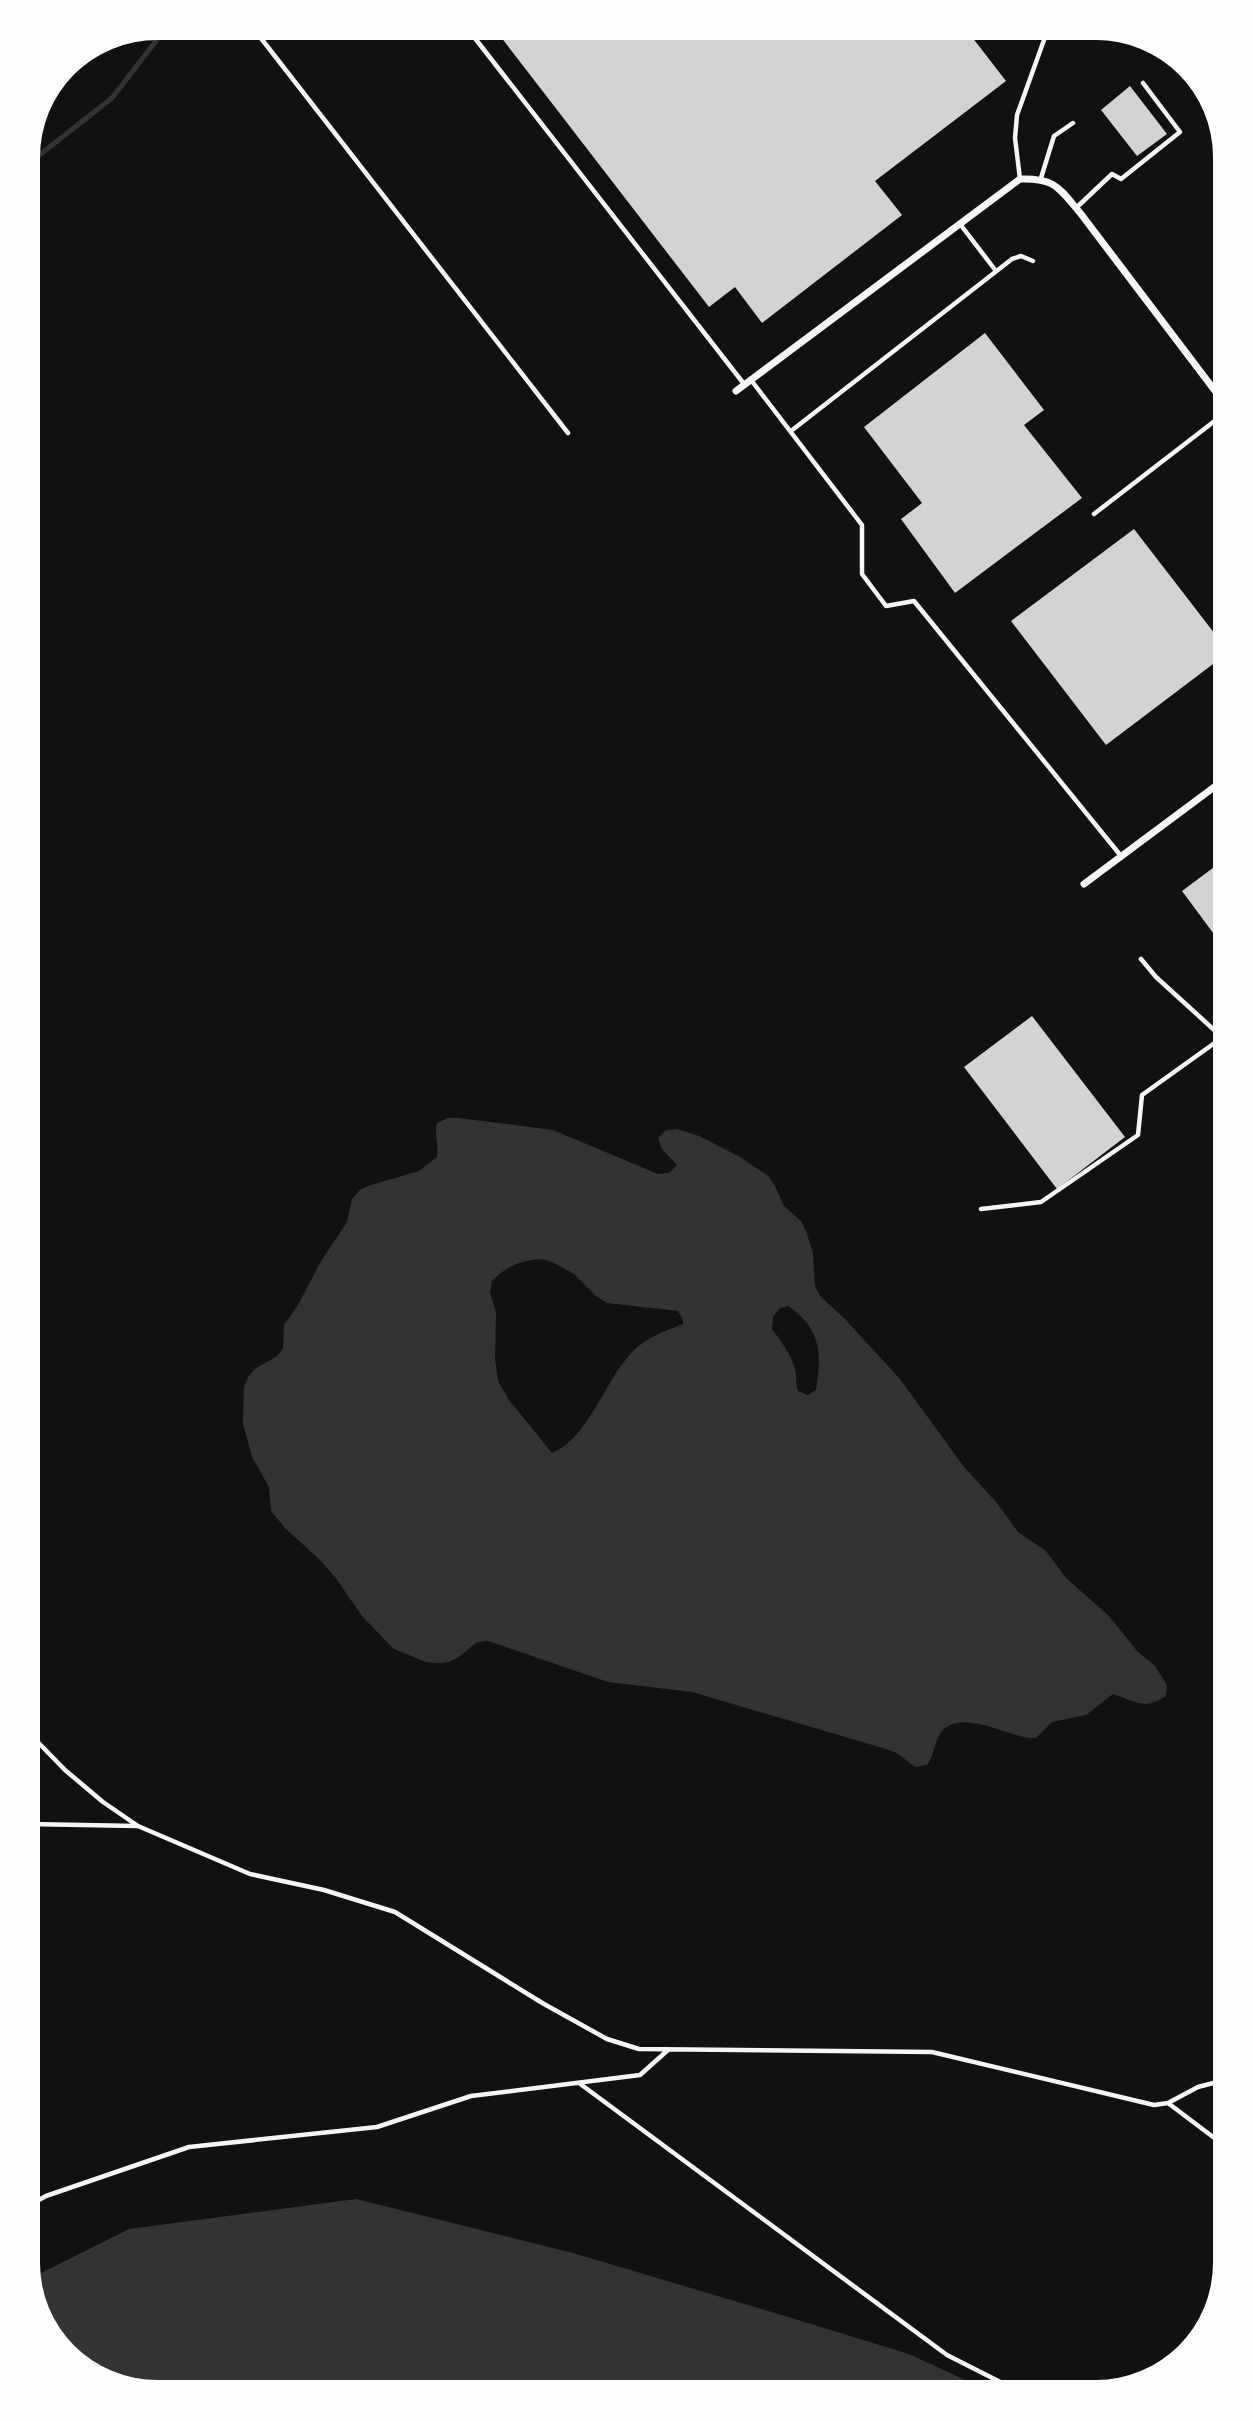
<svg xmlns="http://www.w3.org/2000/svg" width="1253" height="2420" font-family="Karla,sans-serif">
	<rect width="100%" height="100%" fill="#111"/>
	<path fill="#333" fill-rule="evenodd" d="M448,1118H459L553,1130L658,1174L669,1173L677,1165L662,1149L658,1138L666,1130L677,1129L699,1136L740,1157L768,1176L775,1186L784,1206L801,1221L806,1231L813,1253L815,1286L820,1296L845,1319L900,1379L964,1467L997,1503L1018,1532L1046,1551L1066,1578L1109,1616L1137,1651L1155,1666L1167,1685L1166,1696C1143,1711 1136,1701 1113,1694L1086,1715L1052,1722L1036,1738C1012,1740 964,1707 942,1731C935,1739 935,1754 927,1765L915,1767L897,1753L886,1749L692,1692L608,1682L488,1641L477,1642L459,1657L449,1662L438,1663L426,1662L394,1649L386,1641L362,1616L335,1577L319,1559L286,1529L271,1511L269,1487L252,1457L243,1423L244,1387L248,1377L256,1368L276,1357L283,1349L284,1325L298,1305L321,1261L347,1222L352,1199L360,1190L371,1185L419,1171L437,1157C439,1145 434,1135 437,1123ZM543,1259L554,1263L574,1274L596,1296L607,1303L678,1311L683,1320V1324C662,1332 642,1339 628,1357C603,1385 588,1438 552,1453L509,1400L498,1381L495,1359L496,1313L490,1292L492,1281C507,1266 521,1260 543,1259ZM788,1306C821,1329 822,1352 816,1390L808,1395L798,1391C795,1383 797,1375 795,1369C791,1354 781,1341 772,1329L773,1317L780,1308Z
		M356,2199L573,2253L785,2316L909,2354L991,2392H149L85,2370L38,2312L31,2278L129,2229Z"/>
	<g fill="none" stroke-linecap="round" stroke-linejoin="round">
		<path stroke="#333" stroke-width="5" d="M28,164L112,98L166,28"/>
	</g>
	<path fill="#d3d3d3" d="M494,28H965L1006,81L875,181L902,215L762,323L735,287L709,307Z
		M1130,86L1167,134L1137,156L1101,110Z
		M985,333L1044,410L1024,425L1082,498L955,593L901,519L922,503L864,427Z
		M1134,529L1225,647V655L1106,745L1011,621Z
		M1225,859V949L1182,891Z
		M1032,1016L1125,1137L1057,1189L964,1067Z"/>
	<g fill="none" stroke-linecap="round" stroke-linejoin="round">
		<path stroke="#f5f5f5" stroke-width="4.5" d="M253,28L568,433
			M467,28L744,384
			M1041,178L1054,136L1073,123
			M1020,179L1015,138L1017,115L1044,40L1041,28
			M1076,208L1112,174L1121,179L1180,132L1143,83
			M960,224L996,271
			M751,380L862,525V574L886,606L914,601L1121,856
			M791,431L1012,259L1021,256L1033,261
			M1094,514L1225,413
			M1141,959L1156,977L1223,1038
			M981,1209L1041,1202L1138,1135L1142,1095L1223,1037
			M28,1732L65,1770L103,1802L138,1826L250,1874L324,1890L395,1912L544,2004L607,2039L639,2049L932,2052L1154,2105L1168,2103L1225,2146
			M28,1824L137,1826
			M579,2083L947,2355L1020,2392
			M1168,2103L1198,2087L1225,2080
			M28,2206L46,2196L189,2147L377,2127L471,2096L640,2075L668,2050"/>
		<path stroke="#f5f5f5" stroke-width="7" d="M736,391L1020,179C1056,178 1059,188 1081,214L1225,404
			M1084,884L1225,779"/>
	</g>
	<path d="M0 0H1253V2420H0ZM157 40H1096A117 117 0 0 1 1213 157V2263A117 117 0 0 1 1096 2380H157A117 117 0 0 1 40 2263V157A117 117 0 0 1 157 40Z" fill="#fefefe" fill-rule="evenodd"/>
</svg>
